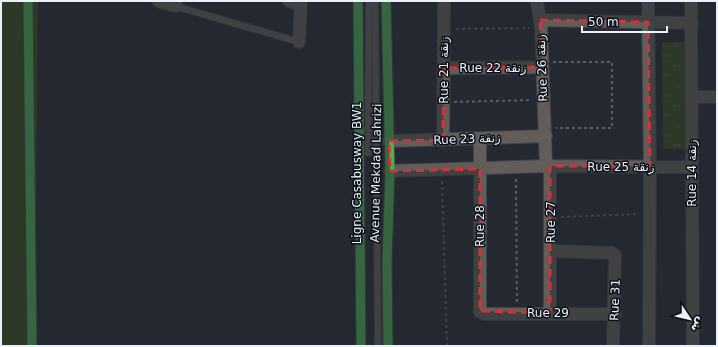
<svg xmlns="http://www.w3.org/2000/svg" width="718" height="347" font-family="'DejaVu Sans','Noto Sans Arabic',sans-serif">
	<defs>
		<pattern id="park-tufts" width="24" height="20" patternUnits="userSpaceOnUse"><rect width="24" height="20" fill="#394a1c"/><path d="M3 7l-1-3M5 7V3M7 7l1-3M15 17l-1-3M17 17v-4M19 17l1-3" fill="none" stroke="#56653e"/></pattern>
	</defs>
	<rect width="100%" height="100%" fill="#242932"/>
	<path fill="#394a1c" d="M1,1H38L35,346H1Z"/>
	<path fill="url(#park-tufts)" d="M662,42H690V149H663Z"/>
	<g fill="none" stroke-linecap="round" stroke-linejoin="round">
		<g stroke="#41464d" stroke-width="8">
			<path id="lane" d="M375,1L378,346
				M175,6L299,42
				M368,153L369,1"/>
		</g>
		<g stroke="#41464d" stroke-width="14">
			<path id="street" d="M158,1L175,6L176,1
				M289,1L301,5
				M537,1L541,28L546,166L692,167
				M648,1L650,166L649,346
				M691,1L693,346
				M540,20L692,23
				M299,42L301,1
				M444,68L542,67
				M693,97H717
				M480,139V312L484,314H615
				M443,140L444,1
				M389,141L546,136
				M390,171L546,166
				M551,251L612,253L615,255L613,346
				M550,313V166"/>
		</g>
		<g stroke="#41464d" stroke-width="11">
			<path id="fast" d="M28,1L32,346
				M358,1L361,346
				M386,1L390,171L387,260L388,346"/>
		</g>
		<path stroke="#605d5d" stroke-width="2" stroke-dasharray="3 3" stroke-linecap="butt" d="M456,29L529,28
			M553,62H612V128H556
			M454,102L532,100
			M516,179L517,303
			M442,181L447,346
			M561,217L638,214"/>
		<use href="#lane" stroke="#635d5a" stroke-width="6"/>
		<use href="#street" stroke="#635d5a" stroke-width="12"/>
		<use href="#fast" stroke="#4caf50" stroke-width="9"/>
	</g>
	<path d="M0 0H718V347H0ZM540,20L648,22L650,166H550V313L480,311V169L390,171L389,141L443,140L444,68L542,67Z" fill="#242932" fill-opacity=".55" fill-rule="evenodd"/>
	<path fill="none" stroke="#d73233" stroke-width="3" stroke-dasharray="8 5" stroke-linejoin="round" d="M540,20L648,22L650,166H550V313L480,311V169L390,171L389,141L443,140L444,68L542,67Z"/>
	<g text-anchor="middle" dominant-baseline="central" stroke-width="3" stroke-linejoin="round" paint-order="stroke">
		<g font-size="12" fill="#eaf1fc" stroke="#0c1017">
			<text x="493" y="68">Rue 22 زنقة</text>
			<text transform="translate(542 68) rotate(-92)">Rue 26 زنقة</text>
			<text transform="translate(444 70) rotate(-90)">Rue 21 زنقة</text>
			<text transform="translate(467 139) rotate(-2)">Rue 23 زنقة</text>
			<text x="621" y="167">Rue 25 زنقة</text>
			<text transform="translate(357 173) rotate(-90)">Ligne Casabusway BW1</text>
			<text transform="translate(376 173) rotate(-89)">Avenue Mekdad Lahrizi</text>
			<text transform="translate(692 173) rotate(-90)">Rue 14 زنقة</text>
			<text transform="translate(551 222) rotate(-90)">Rue 27</text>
			<text transform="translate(480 226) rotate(-90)">Rue 28</text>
			<text transform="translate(615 300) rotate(-88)">Rue 31</text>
			<text x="548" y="313">Rue 29</text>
		</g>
	</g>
	<rect width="718" height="347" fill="none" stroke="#eaf1fc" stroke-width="4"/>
	<g transform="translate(690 319) rotate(125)" stroke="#0c1017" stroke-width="3" paint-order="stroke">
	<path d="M0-3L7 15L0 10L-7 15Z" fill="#eaf1fc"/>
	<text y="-6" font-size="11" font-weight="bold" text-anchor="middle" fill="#eaf1fc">ش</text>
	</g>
	<path d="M582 26v6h85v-6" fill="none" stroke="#eaf1fc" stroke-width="2"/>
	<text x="588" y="26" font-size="12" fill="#eaf1fc" stroke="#0c1017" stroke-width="3" paint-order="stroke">50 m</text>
</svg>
